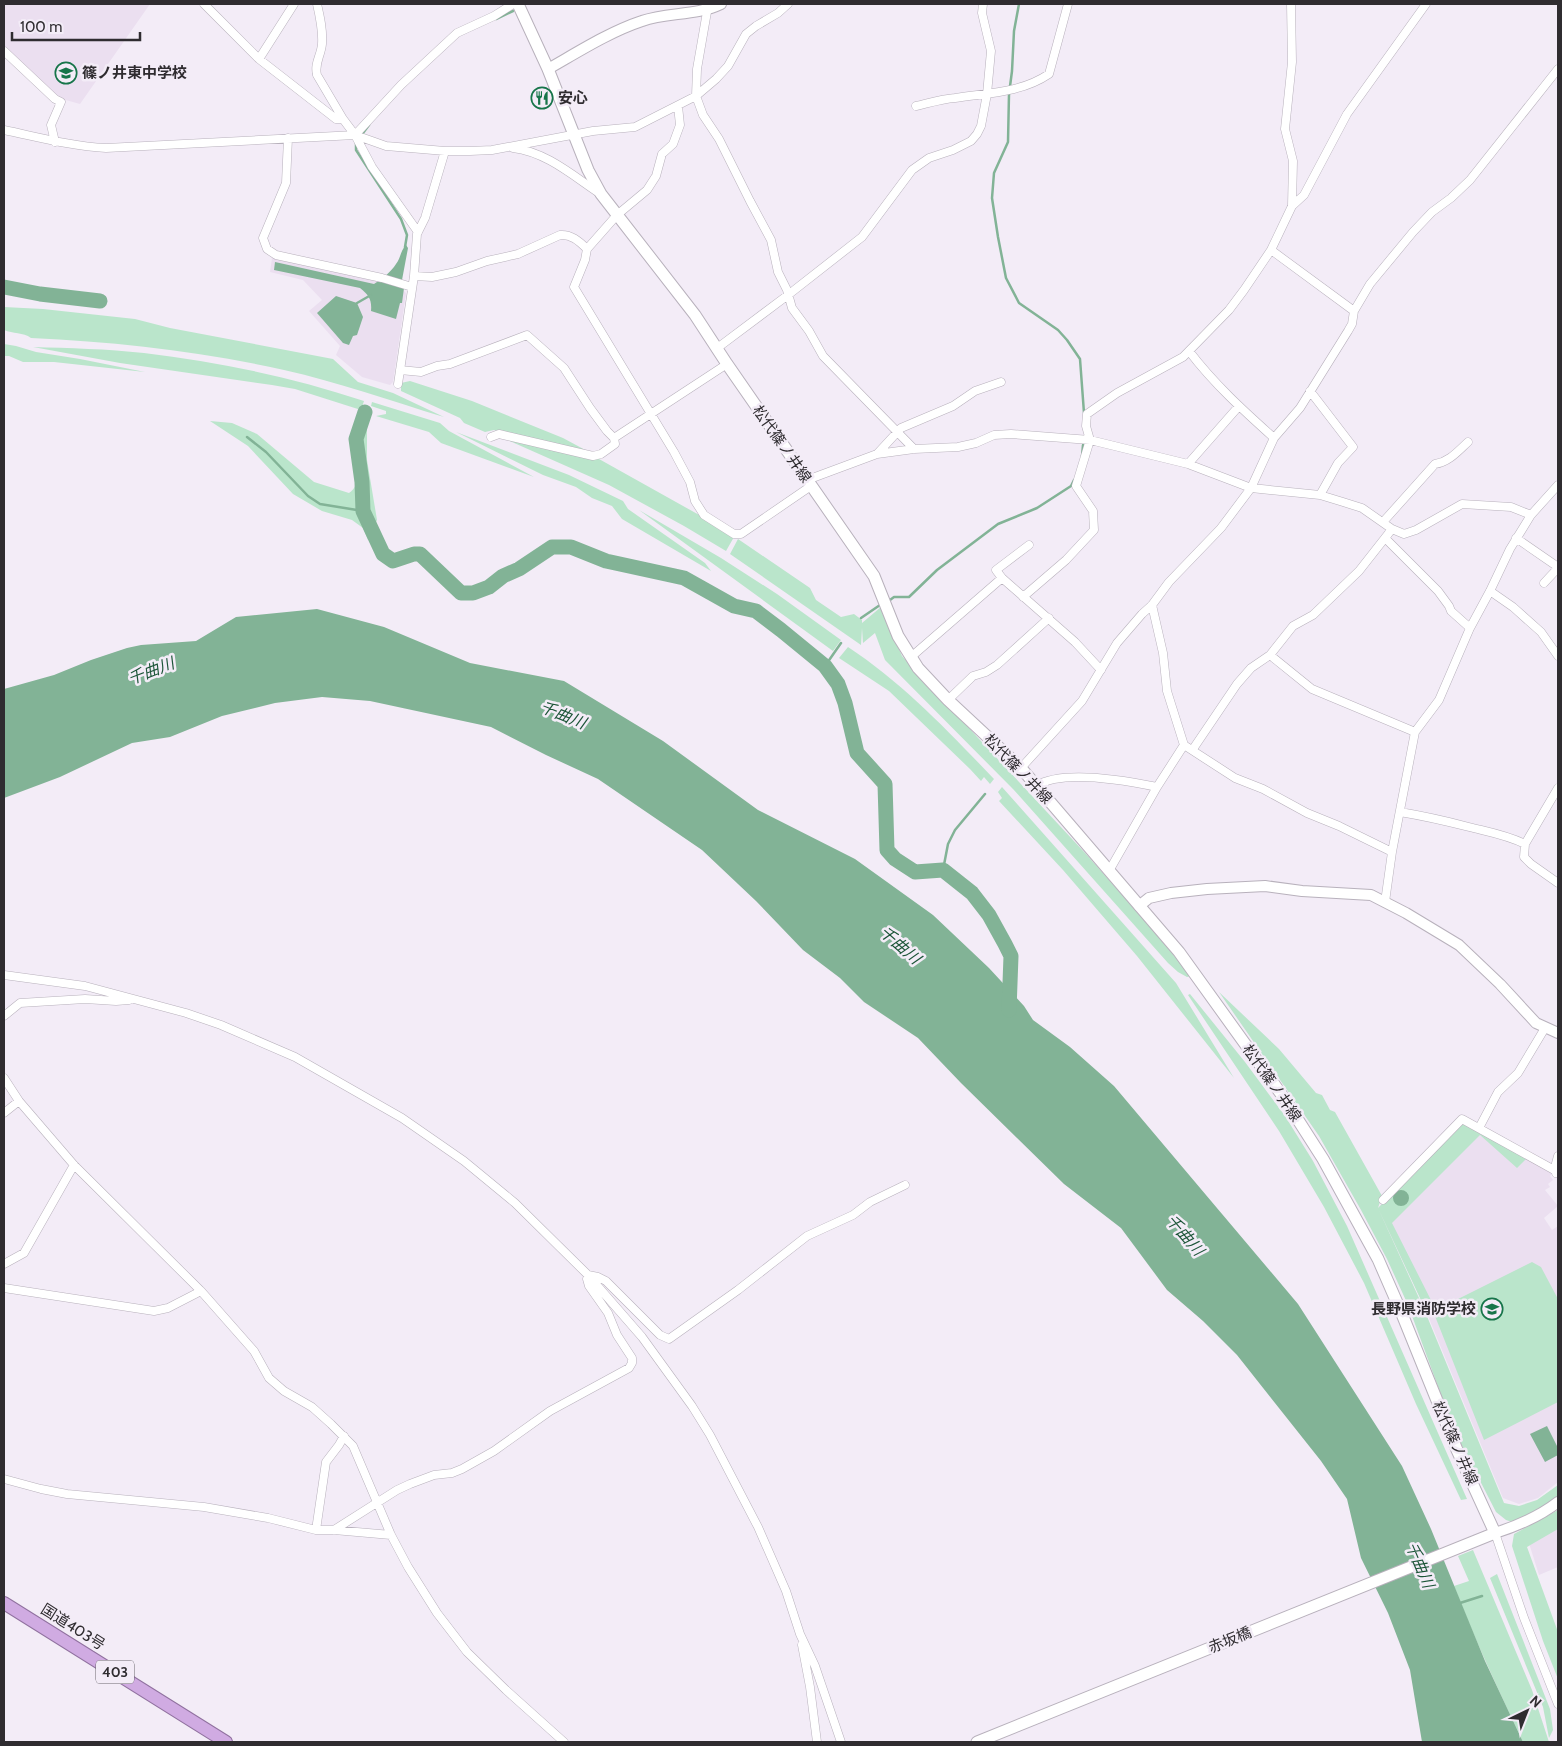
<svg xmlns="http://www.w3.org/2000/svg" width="1562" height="1746" font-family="Cabin,'Noto Sans JP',sans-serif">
	<rect width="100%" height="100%" fill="#f3ecf7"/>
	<path fill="#ebdff0" d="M4,4H150L80,104L55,97L4,48Z
		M272,258L380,282L401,288L406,293L393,382L390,385L362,377L336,355L340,346L309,311L322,300L303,280L270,272Z
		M1463,1122L1545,1168L1552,1174L1550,1176L1553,1180L1548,1184L1550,1187L1545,1190L1558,1206L1544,1218L1552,1230L1558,1226V1482L1538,1498L1519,1504L1503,1498L1423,1304L1378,1208Z
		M1558,1522V1567L1539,1575L1528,1540Z"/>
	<path fill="#bae5cb" d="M4,307L43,309L135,319L170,328L333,359L358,382L393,393L444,417C391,401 338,382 284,370C200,351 116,342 31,338C23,332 13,334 4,330Z
		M4,344L16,346L36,352L80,359L145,372L54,362H23L9,356H4Z
		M33,347C69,348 107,349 144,353C219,362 292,377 364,401L361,410L295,389L272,385L120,363Z
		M410,381L472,401L563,438L589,452L504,433L494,430L485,432L464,423L460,418L401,391V383Z
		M372,402L440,423L449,431L534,477L441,443L429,432L376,416L386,414V411L371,406Z
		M362,411L368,414L367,422V460L377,520L368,540L363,528L352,520L322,511L293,494L248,446L210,421L232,423L257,434L314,482L349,493C365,483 351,456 353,441C354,431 358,420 362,411Z
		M456,432L569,475L623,501L628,509L705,563L711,571L622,519L612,506L592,498L576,487L543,475Z
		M503,438L599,459L701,516L734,537L726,551L684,526L609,485Z
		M639,510L721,558L777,594L841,640L833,651Z
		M738,539L810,588L816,600L841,617L854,614L862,620V623L881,607L902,656L1086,854L1146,922L1191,976L1187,977L1178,972L1168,963L1013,789L885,660L875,633L863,643L862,628L861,645L730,554Z
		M848,647C903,683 949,732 994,779L990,784L984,777L981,781L970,769L889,691L839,658Z
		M1002,787L1176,983L1234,1078L1137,956L1063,870L999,801L1002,798L998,792Z
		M1219,992L1279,1049L1316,1093L1322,1095L1330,1110L1335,1112L1382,1196L1378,1208L1424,1309L1504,1503L1519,1506L1537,1500L1558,1485V1496L1539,1509L1512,1522L1506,1520L1496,1512L1454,1430L1408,1305L1387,1259L1361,1210L1319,1136Z
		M1190,994L1245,1062L1285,1116L1313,1161L1347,1226L1467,1499L1461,1500L1416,1404L1364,1283L1324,1207L1279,1131L1188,995Z
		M1463,1122L1528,1157L1517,1168L1480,1135L1392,1223L1436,1310L1532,1262L1541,1267L1558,1299V1402L1484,1440L1433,1311L1427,1313L1378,1208Z
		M1558,1510V1529L1527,1547L1558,1632V1679L1543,1641L1512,1546L1514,1534Z
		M1473,1550L1532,1690L1549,1742H1523C1499,1691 1475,1640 1454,1586L1469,1581L1458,1556Z
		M1497,1574L1550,1709L1553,1730L1549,1738L1543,1707L1490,1578Z"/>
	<path fill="#82b396" d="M406,245L408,248L402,280L404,288L402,303H400L396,319L371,311C372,300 369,295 360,288L274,270L275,262L374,284C382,279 391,272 396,264C401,258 400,251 406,245Z
		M336,296L357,303L363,317L357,335L353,336L349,345L343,343L317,313Z
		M317,609L384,627L470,663L564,681L663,741L758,810L855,859L933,915L989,968L1024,1006L1033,1020L1070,1047L1114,1086L1298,1304L1402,1466L1431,1529L1485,1661L1523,1742H1422L1410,1670L1388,1613L1361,1558L1347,1499L1321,1461L1237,1355L1203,1321L1167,1290L1121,1228L1064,1184L961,1083L918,1038L864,1002L840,978L803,950L756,901L702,850L598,779L546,755L491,727L370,701L322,697L275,703L222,716L170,737L132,743L60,777L4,798V689L54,675L91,660L127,648L141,645L196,641L236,617Z
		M1393 1198a8 8 0 1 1 16 0a8 8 0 1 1-16 0Z
		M1547,1426L1558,1448V1455L1545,1462L1530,1434Z"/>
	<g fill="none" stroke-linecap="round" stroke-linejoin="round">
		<path stroke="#82b396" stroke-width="2.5" d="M1019,4L1014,31L1012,71L1009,94L1008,142L994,173L992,198L998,237L1006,278L1019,303L1058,330L1067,340L1080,359L1084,413
			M496,19L513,11
			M363,133L369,125
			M356,143V150L401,219L407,235L405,247
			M357,303L371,295
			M247,437L266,452L308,496L320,504L363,511
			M1082,456L1083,445
			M890,600L894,597H909L937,570L998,524L1037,508L1071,486L1074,480
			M861,618L880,605
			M825,666L841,643
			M943,870L948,844L955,830L985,794
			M1460,1603L1482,1596"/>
		<path stroke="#82b396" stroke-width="15" d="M4,287L40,294L100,301
			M365,412L356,439L362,482L363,511L383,554L393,561L414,554H420L461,593H473L489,587L503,576L519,569L552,547H571L606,561L684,578L734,606L756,611L781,630L825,666L838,684L845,703L857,753L885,784L887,850L895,859L915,872L943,870L972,893L989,915L1005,944L1011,956L1009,1010"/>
		<g stroke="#b8b1bc" stroke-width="9">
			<path id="minor" d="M204,4L259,59L336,119H343
				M317,4C320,17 323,30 322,44C321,56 314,63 317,75L343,119L355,135L372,167L418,232
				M1291,4L1292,62L1285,129L1293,161L1292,206
				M708,6L697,69L696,96L703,115L719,139L750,201L771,240L778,272L787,290L792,308L809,331L823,356L914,449
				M4,51L55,99L61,102L51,125L55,142
				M259,59L294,4
				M678,106L680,125L673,144L662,154L656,176L647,190L617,215L587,249L585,260L574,287L674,452L690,482L695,501L704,515L734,534H741L811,486
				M916,106C929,103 942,99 955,98C987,93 1021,93 1049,74L1068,4
				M4,130C38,137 71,146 106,148L355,135L386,146L445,151H470L492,150L593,131L635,127L696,96L716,79L728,66L746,34L756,26L778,13L788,4
				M355,135L401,85L457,33L494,16L513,4
				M288,138L286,183L263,238L267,249L276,255L382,278L412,287
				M513,148C546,152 572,175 599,193
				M1271,250L1354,311
				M414,276L432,277L456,272L487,261L518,254L560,235C571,234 579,241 587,249
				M716,349L788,295L862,237L912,170L929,158L953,150L971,141L977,134L981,126L987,94L991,51L982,13L983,4
				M1189,351C1214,384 1244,411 1274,438
				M400,370L421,372L437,366L450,364L527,335L564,368L590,408L607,431L614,438
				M398,384L414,276L417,234L425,218L445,151
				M1310,391L1353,447L1338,463L1320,495
				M491,437L499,434L593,456L601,454L615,444L614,438L727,364
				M877,454L901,428L953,406L975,391L1001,382
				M1188,464L1239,406
				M807,480L877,454L914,449L958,447L976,443L994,435L1011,434L1090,440L1188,464L1251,488L1320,495L1343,502L1362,508L1392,529L1404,534L1416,530L1462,504L1511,507L1531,515
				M1383,522L1435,464C1449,462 1458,451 1468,442
				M1385,538L1438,591L1449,606L1451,611L1470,628
				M1516,538L1558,567
				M1002,578L996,570L1029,545
				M1544,583L1558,568
				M1490,591L1513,607L1541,632L1558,656
				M1023,597L1066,560L1094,530L1093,511L1076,486L1090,440L1086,426L1087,414L1117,393L1183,357L1229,310L1244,290L1271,250L1292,206L1304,195L1347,114L1426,4
				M1152,605L1163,653L1167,691L1184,745L1235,778L1263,789L1307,813L1339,826L1392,852
				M1270,655L1312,689L1415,732
				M911,657L1002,578L1075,642L1101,670
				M948,700L973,676L986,672L997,665L1049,618
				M1193,749L1237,684L1251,668L1270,655L1293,626L1313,615L1359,571L1392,529
				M1021,768L1082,701L1117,643L1142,614L1152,605L1169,582L1221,528L1251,488L1274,438L1300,408L1348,331L1352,324L1354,311L1370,284L1413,232L1432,212L1451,198L1470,180L1558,69
				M1036,786C1062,769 1128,781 1157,787
				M1558,788L1525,844L1524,857L1531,864L1558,883
				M1400,812C1424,816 1446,821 1469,827C1489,832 1507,835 1525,844
				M1109,871L1157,787L1184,745
				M1385,902L1392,852L1415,732L1439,700L1470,628L1490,591L1510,549L1531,515L1558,485
				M4,975L85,986L186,1013L221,1025L295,1057L402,1118L464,1161L515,1203L588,1275L642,1337L692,1406L710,1435L758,1527L786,1591L800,1634L815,1666L841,1742
				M4,1016L20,1003L85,999L116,1001L129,1000
				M4,1078L19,1101L74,1165L201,1291L254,1351L269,1378L284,1391L312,1407L331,1424L353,1446L391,1535L408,1567L437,1613L467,1652L506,1690L564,1742
				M4,1113L19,1101
				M1479,1128L1498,1092L1518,1073L1545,1028
				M1556,1173L1555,1167L1558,1156
				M1383,1200L1462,1119L1556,1171
				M4,1264L24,1253L74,1165
				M4,1288L154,1311L168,1308L201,1291
				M4,1479L41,1489L67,1494L204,1507L268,1518L316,1530H334L391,1535
				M316,1530L326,1462L339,1445L344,1436
				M334,1530L397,1490L410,1484L434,1475L452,1473L462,1469L494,1451L550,1411L629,1368L632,1363V1358L617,1335L608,1313L589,1286L587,1279L588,1275L598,1277L606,1281L660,1335L669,1339L738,1290L807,1236L853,1215L870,1202L905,1185
				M1495,1533L1524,1618L1558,1704
				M802,1645L810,1687L817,1742"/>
		</g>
		<g stroke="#b8b1bc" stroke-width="12">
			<path id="tertiary" d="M548,69C578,52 609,32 642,21C667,12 696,16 721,4
				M1139,906L1149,898L1171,893L1207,889L1265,886L1302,891L1371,895L1406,913L1459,945L1500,984L1536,1023L1558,1033
				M1495,1533C1517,1526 1540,1516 1558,1502"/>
		</g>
		<g stroke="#b8b1bc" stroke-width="13">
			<path id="secondary" d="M518,4L548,69L588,170L601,194L695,315L727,364L874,576L898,636L918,668L948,700L1021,768L1179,952L1284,1098L1323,1159L1378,1259L1402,1314L1457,1450L1495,1533L977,1742"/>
		</g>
		<g stroke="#90719f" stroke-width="14">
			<path id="trunk" d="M4,1603L226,1742"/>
		</g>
		<use href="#minor" stroke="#fff" stroke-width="8"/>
		<use href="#tertiary" stroke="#fff" stroke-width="10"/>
		<use href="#secondary" stroke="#fff" stroke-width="11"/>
		<use href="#trunk" stroke="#d0abe2" stroke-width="12"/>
	</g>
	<defs>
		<g id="school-ring" transform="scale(1.125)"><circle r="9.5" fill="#f3ecf7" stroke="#17754a" stroke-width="1.5"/><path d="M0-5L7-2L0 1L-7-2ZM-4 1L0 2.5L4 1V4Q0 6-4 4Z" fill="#17754a"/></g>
		<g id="restaurant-ring" transform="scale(1.125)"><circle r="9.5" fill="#f3ecf7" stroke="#17754a" stroke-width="1.5"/><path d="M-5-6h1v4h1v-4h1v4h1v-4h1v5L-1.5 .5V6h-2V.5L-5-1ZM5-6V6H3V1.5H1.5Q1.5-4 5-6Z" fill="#17754a"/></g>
	</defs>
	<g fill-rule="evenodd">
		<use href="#school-ring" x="66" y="73"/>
		<use href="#restaurant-ring" x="542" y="98"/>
		<use href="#school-ring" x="1492" y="1309"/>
	</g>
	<g text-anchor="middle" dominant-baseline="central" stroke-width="5" stroke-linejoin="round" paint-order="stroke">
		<rect fill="#f3ecf7" stroke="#6a666c" stroke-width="1" x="96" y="1660.5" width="38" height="23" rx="4"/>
		<g font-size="14" font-weight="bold" fill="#2f2c30">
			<text x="115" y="1672">403</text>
		</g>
		<g font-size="15" font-weight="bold" fill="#2f2c30" stroke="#f3ecf7" text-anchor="start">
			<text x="82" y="73">篠ノ井東中学校</text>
			<text x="558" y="98">安心</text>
			<text x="1476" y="1309" text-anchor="end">長野県消防学校</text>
		</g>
		<g font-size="15" fill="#2f2c30" stroke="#f3ecf7">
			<text transform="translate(782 444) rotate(55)">松代篠ノ井線</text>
			<text transform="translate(1018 769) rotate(46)">松代篠ノ井線</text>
			<text transform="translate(1272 1083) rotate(55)">松代篠ノ井線</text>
			<text transform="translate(1455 1443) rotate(66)">松代篠ノ井線</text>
			<text transform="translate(73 1627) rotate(32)">国道403号</text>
			<text transform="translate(1230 1640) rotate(-22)">赤坂橋</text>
		</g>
		<g font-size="16" font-style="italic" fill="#1c5538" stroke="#f3ecf7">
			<text transform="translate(151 671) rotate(-21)">千曲川</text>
			<text transform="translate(563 715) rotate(22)">千曲川</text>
			<text transform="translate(900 945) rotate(41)">千曲川</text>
			<text transform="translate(1185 1235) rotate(49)">千曲川</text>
			<text transform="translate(1420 1565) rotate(67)">千曲川</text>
		</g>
	</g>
	<rect width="1562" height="1746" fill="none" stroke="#2f2c30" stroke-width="10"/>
	<g transform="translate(1527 1711) rotate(43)" stroke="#f3ecf7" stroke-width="4" paint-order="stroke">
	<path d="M0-4L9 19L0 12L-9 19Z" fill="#2f2c30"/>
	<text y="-8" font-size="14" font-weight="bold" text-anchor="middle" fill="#2f2c30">N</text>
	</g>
	<path d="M12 32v8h128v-8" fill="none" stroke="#2f2c30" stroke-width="2.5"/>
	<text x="20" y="32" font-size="15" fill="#2f2c30" stroke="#f3ecf7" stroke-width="4" paint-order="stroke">100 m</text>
</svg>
